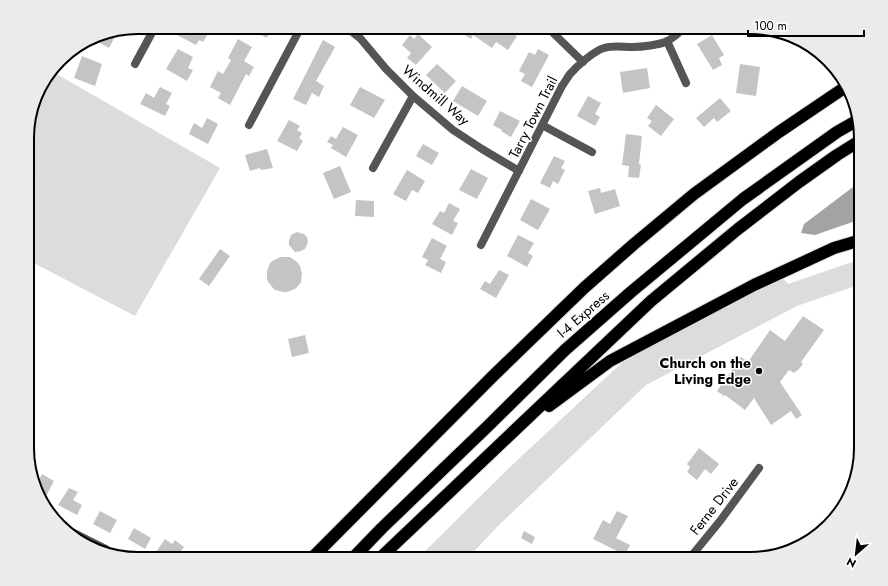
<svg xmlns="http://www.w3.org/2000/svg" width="888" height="586" font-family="Jost,sans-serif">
	<rect width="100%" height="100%" fill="#fff"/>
	<path fill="#dcdcdc" d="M53,72L220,168L135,316L28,260V126Z
		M861,259V284L797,306L646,385L497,527L467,559H417L510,467L629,356L782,277L788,284Z"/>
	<path fill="#a3a3a3" d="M861,181V219L815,235L801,233L804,224Z"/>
	<path fill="#c4c4c4" d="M181,27H212L203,42L199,40L196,45L177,35Z
		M246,27H272L267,38Z
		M452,27H503L517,36L508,50L496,42L492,48L473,35L471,39Z
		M118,31L109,48L91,38L95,35Z
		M418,34L432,47L416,65L407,58L411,53L402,45L410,35L414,39Z
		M712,35L724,55L719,58L722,65L713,70L697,44Z
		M238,39L252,47L244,61L254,67L249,76L246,74L230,105L218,98L221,93L210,87L218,71L223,74L231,60L228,58Z
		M323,40L335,47L316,81L324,86L319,97L312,93L306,105L293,99Z
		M178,49L193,57L188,68L193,70L187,81L166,69Z
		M538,49L549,55L532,87L521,81L525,74L519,71L529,52L535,55Z
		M82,56L102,64L95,86L74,78Z
		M437,64L456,81L445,93L426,75Z
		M740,64L760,67L756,96L736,93Z
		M647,68L650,88L623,93L620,72Z
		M462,86L487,101L478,116L453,101Z
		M160,87L172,93L166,104L170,106L165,116L140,104L146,93L154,98Z
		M360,87L385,100L374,118L350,105Z
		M588,96L601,103L595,114L600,117L595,126L577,116Z
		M720,98L731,111L717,122L714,118L704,127L696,118Z
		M656,105L674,119L661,136L648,126L652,121L647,118Z
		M500,111L520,121L511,137L501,131L502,130L493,125Z
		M207,118L218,124L208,144L189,134L194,123L202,128Z
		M289,120L300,126L297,130L302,133L299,138L303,141L297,151L277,141Z
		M343,127L358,135L346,157L331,148L333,145L327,142L331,136L336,139Z
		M626,134L642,136L639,164L641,165L639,178L628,177L629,166L622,165Z
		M423,144L439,153L432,165L416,156Z
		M267,149L273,168L261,170L260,168L250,171L245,155Z
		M554,156L565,161L561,168L565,170L558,184L553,181L550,188L540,183Z
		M340,166L351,192L334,199L323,173Z
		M471,169L488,178L477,199L459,190Z
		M407,170L425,181L418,193L412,190L406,201L393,194Z
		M600,188L601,193L615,189L620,206L595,214L588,191Z
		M531,199L550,209L538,230L520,220Z
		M356,200L374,201V217L355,216Z
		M449,203L460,209L453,221L458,223L452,235L432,224L440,211L444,213Z
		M297,232L304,234L307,237L308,242L305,249L301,251L295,252L289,245V240L291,235Z
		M518,235L534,243L528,253L533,256L527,267L507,256Z
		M432,238L447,246L440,259L446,262L441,273L425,265L428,260L422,257Z
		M220,249L230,256L209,286L199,279Z
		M281,257H290L297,262L300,266L302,274L301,282L298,286L295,289L287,292H283L275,290L272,287L267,280V271L270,263L274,260Z
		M499,270L509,275L496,298L480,289L485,281L490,284Z
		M803,316L824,330L801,362L803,364L799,369L794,373L789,370L780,382L802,415L796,419L791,411L771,425L754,398L745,410L725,395L724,396L717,391L741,357L748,362L770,330L785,341Z
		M305,335L309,353L292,357L288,339Z
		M699,448L719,464L711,474L705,469L697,480L687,472L690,467L687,464Z
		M42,474L54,481L46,496L38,492L36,486Z
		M69,488L78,492L73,500L82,505L77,515L58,505Z
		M100,511L117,520L110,533L93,524Z
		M617,511L628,516L616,538L630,545L625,555L593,539L603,520L610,524Z
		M134,528L151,538L145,549L128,539Z
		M524,531L535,537L532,544L521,538Z
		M165,539L172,544L175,540L184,547L175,559H166L156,552Z"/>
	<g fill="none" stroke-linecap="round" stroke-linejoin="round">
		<g stroke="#dbdbdb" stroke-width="14">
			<path id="motorway" d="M549,406L610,361L754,285L834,248L861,240
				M311,559L493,376L584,288L634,244L694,194L779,132L847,86
				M352,559L382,528L488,426L565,350L631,292L743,199L837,132L858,120
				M379,559L651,301L738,229L799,182L837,155L861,140"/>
		</g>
		<path stroke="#555" stroke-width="8" d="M346,27L360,38L386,69L413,96L453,130L482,149L519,171
			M547,27L583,62
			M667,41L686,83
			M135,64L155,27
			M249,125L301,27
			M542,125L592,152
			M373,168L413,96
			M481,245L562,86C565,82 567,78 570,74C578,65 594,51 604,48C613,45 623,47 632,47C642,47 659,45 668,41C674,37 680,32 685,27
			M64,528L106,549
			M689,559L720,521L759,468"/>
		<use href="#motorway" stroke="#000" stroke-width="12"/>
	</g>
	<circle fill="#000" stroke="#fff" stroke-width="1.5" cx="759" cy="371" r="4"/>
	<g text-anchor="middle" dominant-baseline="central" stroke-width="3" stroke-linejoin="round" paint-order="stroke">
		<g font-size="14" fill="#000" stroke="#fff">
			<text transform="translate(436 95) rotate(41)">Windmill Way</text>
			<text transform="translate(533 117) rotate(-63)">Tarry Town Trail</text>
			<text transform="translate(583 314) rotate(-41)">I-4 Express</text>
			<text transform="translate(714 506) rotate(-52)">Ferne Drive</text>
		</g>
		<g font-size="14" font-weight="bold" fill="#000" stroke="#fff" text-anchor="end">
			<text x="751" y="363">Church on the<tspan x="751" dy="16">Living Edge</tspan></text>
		</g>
	</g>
	<path d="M0 0H888V586H0ZM138 34H750A104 104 0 0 1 854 138V448A104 104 0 0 1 750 552H138A104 104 0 0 1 34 448V138A104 104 0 0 1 138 34Z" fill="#ebebeb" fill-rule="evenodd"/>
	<path fill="none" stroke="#000" stroke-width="2" d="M138 34H750A104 104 0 0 1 854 138V448A104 104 0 0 1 750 552H138A104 104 0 0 1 34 448V138A104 104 0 0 1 138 34Z"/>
	<g transform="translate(856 554) rotate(208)" stroke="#ffffff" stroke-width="3" paint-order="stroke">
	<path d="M0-3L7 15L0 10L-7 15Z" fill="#000000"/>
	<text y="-6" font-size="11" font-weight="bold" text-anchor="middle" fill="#000000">N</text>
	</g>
	<path d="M748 30v6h116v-6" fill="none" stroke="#000000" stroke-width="2"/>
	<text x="754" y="30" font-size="12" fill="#000000" stroke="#ffffff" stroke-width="3" paint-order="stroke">100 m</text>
</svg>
